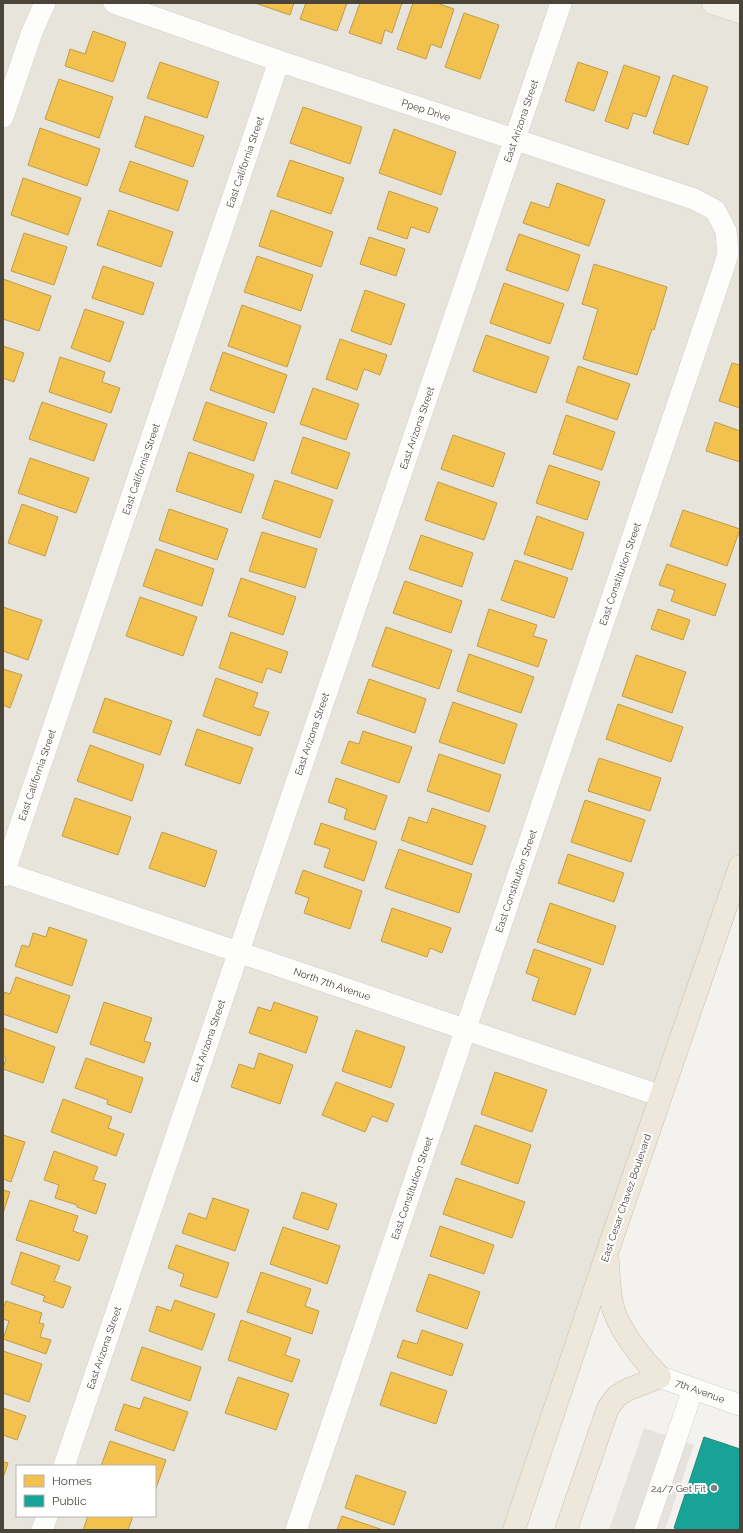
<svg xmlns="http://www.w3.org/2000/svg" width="743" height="1533" font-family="Raleway,sans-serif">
	<rect width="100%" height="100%" fill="#f4f2ee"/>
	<path fill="#e7e4dc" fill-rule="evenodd" d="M3,3H716L740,11V878L519,1530H3ZM17,1466H155V1516H17Z"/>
	<path fill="#e6e3df" d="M644,1428L694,1445L665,1530H609Z"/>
	<path fill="#f2c14e" stroke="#c09c48" d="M255,3H294L290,15Z
		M306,3H347L337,31L300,19Z
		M360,3H402L392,33L385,30L381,44L349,33Z
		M413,3H437L454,9L441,48L431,44L426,59L397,49Z
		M464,13L499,25L480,79L445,67Z
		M93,31L126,43L113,82L65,66L70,49L85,54Z
		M160,62L219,82L207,118L147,98Z
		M578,62L608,72L594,111L565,101Z
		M624,65L660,77L646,117L633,113L628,129L605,121Z
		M673,75L708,87L688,145L653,133Z
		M59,79L113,97L99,138L45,119Z
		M303,107L362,127L350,164L290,143Z
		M145,116L204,136L193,167L135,147Z
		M40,128L100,149L87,186L28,165Z
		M394,129L456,152L441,195L379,173Z
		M290,160L344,178L331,214L277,196Z
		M130,161L188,181L178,211L119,191Z
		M23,178L81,198L68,235L11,215Z
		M557,183L605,200L589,246L523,223L531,202L549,208Z
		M389,191L438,208L429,233L411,227L407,239L377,229Z
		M109,210L173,232L161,267L97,245Z
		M271,210L333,232L321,267L259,246Z
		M24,233L67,247L54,285L11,271Z
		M519,234L580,255L568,291L506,270Z
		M369,237L405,249L396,276L360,264Z
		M257,256L313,275L301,311L244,292Z
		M594,264L667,287L654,330L652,329L637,375L583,359L598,309L582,304Z
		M103,266L154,283L143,315L92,298Z
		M3,279L51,296L39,331L3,319Z
		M504,283L564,304L550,344L490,323Z
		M365,290L405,304L391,345L351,331Z
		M242,305L301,326L287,367L228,346Z
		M85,309L124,322L110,362L71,348Z
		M486,335L549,357L536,393L473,371Z
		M340,339L387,355L380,375L364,369L357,390L326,379Z
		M3,346L24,353L14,382L3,378Z
		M223,352L287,375L274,413L210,390Z
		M60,357L105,372L102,382L120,388L111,413L49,392Z
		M732,363L740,365V408L719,401Z
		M578,366L630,384L617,420L566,402Z
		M313,388L359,404L346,440L300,424Z
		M42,402L107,424L94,461L29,439Z
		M206,402L267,423L254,461L193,440Z
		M566,415L615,432L602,470L553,454Z
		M715,422L740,431V462L706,451Z
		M453,435L505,453L493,487L441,469Z
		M303,437L350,453L337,489L291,473Z
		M189,452L254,475L241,513L176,491Z
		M30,458L89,478L76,513L18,493Z
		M549,465L600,482L587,520L536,503Z
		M275,480L333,500L320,538L262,518Z
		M438,482L497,503L484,540L425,520Z
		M22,504L58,517L45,556L8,543Z
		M169,509L228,529L217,560L159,540Z
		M683,510L740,529L727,566L670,546Z
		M537,516L584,533L572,570L524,554Z
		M262,532L317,549L305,588L249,571Z
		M421,535L473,553L462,587L409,569Z
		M156,549L214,569L202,606L143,586Z
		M515,560L568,578L554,618L501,600Z
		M667,564L726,584L715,616L671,601L675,590L659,585Z
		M241,578L296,597L283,635L228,616Z
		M405,581L462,601L451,633L393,613Z
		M140,597L197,617L183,656L126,636Z
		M3,607L42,620L28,660L3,651Z
		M489,609L537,625L533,636L547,640L538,667L477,646Z
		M658,609L690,620L683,640L651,629Z
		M386,627L452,650L439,689L372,666Z
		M231,632L288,652L281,673L267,668L262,683L219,668Z
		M469,654L534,677L521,713L457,691Z
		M636,655L686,672L672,713L622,696Z
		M3,669L22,675L10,708L3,705Z
		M216,678L258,693L253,707L269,712L260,736L203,716Z
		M369,679L426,699L415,733L357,713Z
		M105,698L172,721L160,755L93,732Z
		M453,702L517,724L504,764L439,742Z
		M618,704L683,727L671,762L606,739Z
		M197,729L253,748L240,784L185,765Z
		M363,731L412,747L399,783L341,763L349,741L359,744Z
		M90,745L144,765L132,801L77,781Z
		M439,754L501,775L489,812L427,791Z
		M599,758L661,778L650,811L588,791Z
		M336,778L387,796L375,830L344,819L347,809L328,802Z
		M75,798L131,817L118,855L62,836Z
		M585,800L645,820L631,862L571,842Z
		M432,808L486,826L472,865L401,840L409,817L427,823Z
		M321,823L377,842L364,881L324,867L330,849L314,844Z
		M162,832L217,851L205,887L149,868Z
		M399,849L472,874L459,913L385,888Z
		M568,854L624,873L614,902L558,883Z
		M303,870L362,891L350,929L304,913L309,898L295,893Z
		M550,903L616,926L603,965L537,942Z
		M392,908L451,928L442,953L430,948L427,957L381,941Z
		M49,927L87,940L72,986L15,966L22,945L29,947L33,933L46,937Z
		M534,949L591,969L575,1015L532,1000L539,978L526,973Z
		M16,977L70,996L57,1033L3,1014L4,992L10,994Z
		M104,1002L152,1018L144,1041L151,1043L144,1063L90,1044Z
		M274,1002L318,1017L306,1053L249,1033L258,1007L271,1011Z
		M3,1028L55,1047L43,1083L3,1069L6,1058L3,1056Z
		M356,1030L405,1047L391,1088L342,1071Z
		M259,1053L293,1065L280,1104L231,1087L239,1064L254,1069Z
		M86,1058L143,1078L131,1113L107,1104L108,1100L75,1088Z
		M495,1072L547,1090L532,1132L481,1114Z
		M336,1082L394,1104L387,1122L372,1116L365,1132L322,1115Z
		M63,1099L112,1117L108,1128L124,1134L116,1156L51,1132Z
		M475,1125L531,1145L518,1184L461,1164Z
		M3,1135L25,1142L11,1182L3,1179Z
		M54,1151L98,1167L93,1180L106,1184L96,1214L77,1207V1205L55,1198L59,1185L44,1180Z
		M456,1178L525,1202L512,1238L443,1214Z
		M3,1190L10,1192L3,1213Z
		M302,1192L337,1204L328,1230L293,1218Z
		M213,1198L249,1210L235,1251L182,1233L189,1213L206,1219Z
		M30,1200L78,1216L73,1231L88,1236L79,1261L16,1240Z
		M440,1226L494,1245L484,1274L430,1256Z
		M283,1227L340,1246L327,1284L270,1264Z
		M176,1245L229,1263L217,1298L180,1286L184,1274L168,1268Z
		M21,1252L60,1266L54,1281L71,1287L63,1308L43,1301L45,1296L11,1284Z
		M261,1272L311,1289L305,1306L319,1311L312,1334L247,1312Z
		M429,1274L480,1292L467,1329L416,1311Z
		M175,1300L215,1314L202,1350L149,1331L157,1306L171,1311Z
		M6,1301L42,1313L39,1323L44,1324L40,1337L51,1340L46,1354L3,1339L9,1321L3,1319V1309Z
		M241,1320L291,1338L285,1355L300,1360L292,1382L228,1360Z
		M422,1330L463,1344L452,1376L397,1357L403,1340L417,1344Z
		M142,1347L201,1367L190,1401L131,1380Z
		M3,1351L42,1364L29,1402L3,1393Z
		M391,1372L447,1391L436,1424L380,1405Z
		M238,1377L289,1394L276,1430L225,1413Z
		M144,1397L188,1412L174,1451L115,1430L124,1404L140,1409Z
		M3,1408L26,1416L17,1440L3,1435Z
		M110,1441L166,1460L155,1491V1466H101Z
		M3,1462L8,1463L3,1478Z
		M356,1475L406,1492L394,1525L345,1508Z
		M88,1516H133L128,1530H83Z
		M342,1516L383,1530H337Z"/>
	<path fill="#17a398" stroke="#27867c" d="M704,1437L740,1449V1530H681L674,1528Z"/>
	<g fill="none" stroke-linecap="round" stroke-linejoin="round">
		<g stroke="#d2d0cb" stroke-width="22">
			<path id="minor" d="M114,3L279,61L694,199L715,210L726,231L728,253L724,267L296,1530
				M3,117L32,32L45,3
				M3,872L661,1096
				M3,876L279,61
				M660,1377L740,1405
				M64,1466L561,3
				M42,1530L47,1516
				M645,1530L693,1389"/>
		</g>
		<g stroke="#d6cebb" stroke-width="23">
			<path id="major" d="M713,3L740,12"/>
		</g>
		<g stroke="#ccbfa9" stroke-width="23">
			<path id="highway" d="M514,1530L607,1253L740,866
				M566,1530L608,1408L617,1396L629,1389L660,1377C643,1360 622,1334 614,1311C609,1295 609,1278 608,1262"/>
		</g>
		<use href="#minor" stroke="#fdfdfc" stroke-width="21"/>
		<use href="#major" stroke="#f2efe6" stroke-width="22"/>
		<use href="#highway" stroke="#ede8db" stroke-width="22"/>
	</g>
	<circle fill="#868178" stroke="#fff" stroke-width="1.5" cx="714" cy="1488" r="4"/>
	<g text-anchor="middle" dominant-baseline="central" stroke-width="4" stroke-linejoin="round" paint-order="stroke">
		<g font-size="10" fill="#4b4439" stroke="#fff">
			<text transform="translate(426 110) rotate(18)">Ppep Drive</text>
			<text transform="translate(521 121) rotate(-71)">East Arizona Street</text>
			<text transform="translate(245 162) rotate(-71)">East California Street</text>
			<text transform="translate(417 428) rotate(-71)">East Arizona Street</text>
			<text transform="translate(141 469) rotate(-71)">East California Street</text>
			<text transform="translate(620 574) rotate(-71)">East Constitution Street</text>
			<text transform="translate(312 734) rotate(-71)">East Arizona Street</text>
			<text transform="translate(37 775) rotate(-71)">East California Street</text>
			<text transform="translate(516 881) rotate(-71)">East Constitution Street</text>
			<text transform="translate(332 984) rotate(19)">North 7th Avenue</text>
			<text transform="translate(208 1041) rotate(-71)">East Arizona Street</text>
			<text transform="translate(412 1188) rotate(-71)">East Constitution Street</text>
			<text transform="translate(626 1198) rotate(-71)">East Cesar Chavez Boulevard</text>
			<text transform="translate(104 1348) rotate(-71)">East Arizona Street</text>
			<text transform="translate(700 1391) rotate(20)">7th Avenue</text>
		</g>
		<g font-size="10" fill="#4b4439" stroke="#fff" text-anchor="end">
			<text x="706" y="1488">24/7 Get Fit</text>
		</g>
	</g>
	<rect width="743" height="1533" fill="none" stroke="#4b4439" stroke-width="8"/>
	<rect x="16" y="1465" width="140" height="52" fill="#ffffff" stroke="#b7b4b0"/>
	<rect x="24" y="1475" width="20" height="12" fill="#f2c14e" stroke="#b7b4b0"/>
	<text x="52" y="1485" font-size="12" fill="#4b4439">Homes</text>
	<rect x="24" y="1495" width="20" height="12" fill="#17a398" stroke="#b7b4b0"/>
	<text x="52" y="1505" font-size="12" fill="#4b4439">Public</text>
</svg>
